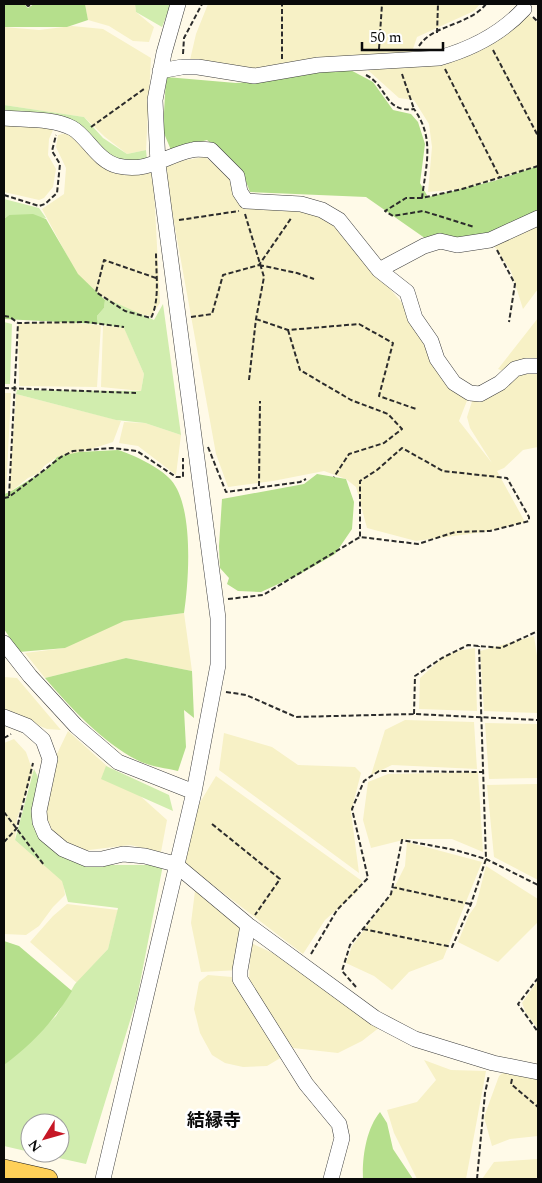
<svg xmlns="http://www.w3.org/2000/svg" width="542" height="1183" font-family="Spectral,'Noto Sans JP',serif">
	<rect width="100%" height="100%" fill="#fffae8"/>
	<path fill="#f7f1c6" d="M85,4H135L136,12L154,27L149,42L133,41L109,26L88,20Z
		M208,4H480L474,11L417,37L412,52L250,70L190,60L196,34Z
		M527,14L538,23V166L462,189L428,192L432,147L429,124L414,100L399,98L361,64L439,60Z
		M72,26L103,29L151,58L146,150L127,154L105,137L84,117L4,105V27L39,30Z
		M4,122L54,128L49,139L48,155L56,169L53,187L44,198L39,200L4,192Z
		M72,132L153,170L160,303L151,316L122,311L99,294L77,274L42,209L64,194L66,168L56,147L58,135Z
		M205,157L228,175L241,205L306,209L335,225L415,318L470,393L459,421L492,463L470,428L467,417L474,395L519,374L538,370V447L523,450L504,468L497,471L525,522L484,532L416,541L367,528L356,487L346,479L324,471L273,481L228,487L216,454L164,167L180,161Z
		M538,218V289L523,309L511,271L490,240Z
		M538,318V362L506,372L498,369Z
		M61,322L101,325L97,387L19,386L18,323Z
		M103,326L124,327L144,374L141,391L101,387Z
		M4,393H11L6,493L4,494Z
		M16,394L121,421L113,442L72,455L57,457L44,466L39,473L28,478L9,493Z
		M124,422L145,423L181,435L176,475L138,446L119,443Z
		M184,613L192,671L126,658L45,678L25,653L65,648L95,632L124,621Z
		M534,636L538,662V713L484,711L480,651Z
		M475,648L477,711L419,709L420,678L442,658L456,651Z
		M4,677L17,678L61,730L47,729L4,711Z
		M405,720L474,722L477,769L392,765L371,775L385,730Z
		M485,723L538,724V778L489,779Z
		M68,731L167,820L161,852L130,845L81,851L52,833L45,817L55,758Z
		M224,733L272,747L298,765L355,767L361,773L351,812L359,873L219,770Z
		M14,739L26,752L33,772L17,819L15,840L63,881L65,895L53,907L39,926L26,935L4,934V743Z
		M478,772L483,852L452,839H407L371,848L363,820L368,782L388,774Z
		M216,776L362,881L357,892L325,920L303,954L184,863L196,809Z
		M538,784V880L494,857L487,785Z
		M407,842L482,862L443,959L409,972L392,990L374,976L346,963L352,946L391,894L405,866Z
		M486,866L538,899V922L498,962L458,942L469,915L476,905Z
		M195,891L256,937L243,947L240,970L201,972L191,923Z
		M67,904L118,910L108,949L77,983L30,942L53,916Z
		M251,943L275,954L380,1027L362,1041L338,1053L293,1048L274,1023L292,1051L267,1066L243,1067L225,1063L212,1055L200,1033L194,1009L199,982L208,975L244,978L254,992L249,979Z
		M538,980V1029L526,1013L522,1003Z
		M424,1060L451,1070L486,1071L466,1179H417L394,1133L387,1110L417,1102L436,1080Z
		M505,1071L538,1078V1136L510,1139L492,1146L484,1117L499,1076Z
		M538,1159V1179H482L494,1162Z"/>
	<path fill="#d1edae" d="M135,4H171L162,27L136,12Z
		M4,105L84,117L103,138L127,154L146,150L147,161L112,160L78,125L4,114Z
		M4,199L39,208L46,218L9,215L4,219Z
		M105,298L154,320L163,304L181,435L145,423L116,420L16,394L17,390L141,391L144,374L124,328L98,324L97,316L104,308Z
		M4,322L12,324L10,384H4Z
		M106,766L169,795L173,811L101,779Z
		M34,769L40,781L32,822L55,851L95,865H163L137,998L86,1164L36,1153H60V1123H30V1152L4,1146V1065L56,1016L75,984L108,949L118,908L68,902L62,881L15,840Z"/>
	<path fill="#b5df8c" d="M4,4H24L28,8L34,4H85L88,20L67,27H4Z
		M343,66L373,82L393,110L411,114L418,122L425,144L420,183L428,197L494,181L538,166V218L490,240L429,241L366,197L250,192L241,169L207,140L171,150L163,131L166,77L236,83L263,81Z
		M33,214L46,219L78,274L105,300L104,308L97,316L98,324L4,319V219L9,215Z
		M118,450C132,454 161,468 171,480C194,506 189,581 184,613L124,621L65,648L19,652L4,629V494L10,492L48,468L57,457L79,452Z
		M317,474L346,479L354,502L352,529L335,554L300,574L261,592L238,591L227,584L229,578L220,568L219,546L222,499L304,484Z
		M126,658L192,671L194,718L184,710L186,747L178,771C165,768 148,766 137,760C102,742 71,708 45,678Z
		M4,941L19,946L72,991C54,1021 32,1044 4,1065Z
		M380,1112L387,1123L393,1149L413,1179H363C362,1158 366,1129 380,1112Z"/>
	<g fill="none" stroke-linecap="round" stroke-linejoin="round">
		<g stroke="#3d3d3d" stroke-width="16">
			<path id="minor" d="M160,71L182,67H198L254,76L318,65L439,58C471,49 501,34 524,9
				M4,118C24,120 53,118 72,128C87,136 97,161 118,166C149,173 166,155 192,150C198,148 205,150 211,150L237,176L240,192L246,201L301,204L322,210L339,220L379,270L407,292L415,318L431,341L437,359L454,383L470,393L480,394L500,383L515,369L526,366H538
				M379,270L424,246L440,241L457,245L490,240L538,218
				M4,643L30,676L76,726L118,762L194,792
				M4,717L27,726L43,740L50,759L39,811L40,822L45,834L63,849L87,859H102L123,854L145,856L175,864L248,925L375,1018L415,1039L493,1063L538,1072
				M248,925L240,970V979L306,1084L339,1124L342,1138L331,1179
				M103,1179L194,792L218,665V618L158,164L155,100L164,53L178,4"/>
		</g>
		<g stroke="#1b1b1b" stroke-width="20">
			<path id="major" d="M4,1169L48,1179"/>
		</g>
		<path stroke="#2c2c2c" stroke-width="2" stroke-dasharray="5 2.5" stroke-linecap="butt" d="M26,4L28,6L32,4
			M533,17L538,22
			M437,33L438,4
			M419,46C432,25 470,25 486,4
			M379,49L382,4
			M493,50L538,136
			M183,54L184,38L202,4
			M282,59V4
			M445,69L500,178
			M402,74L414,109
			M366,75C388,86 384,113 414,109C435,138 426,165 422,198L462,189L538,166
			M91,127L144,89
			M4,195L39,206L45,204L57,193L60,164L52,151L56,135
			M422,198H406L385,211L393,216L423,211L474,227
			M245,214L264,277L256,319L249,380
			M179,220L239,211
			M497,250L515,284L509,322
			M259,265L297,273L314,279
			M156,278L104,260L96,292L125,311L151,318C160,300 156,274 156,253
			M4,316L10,317L18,323L86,322L124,327
			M191,317L212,314L223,275L259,265L292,217
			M256,319L288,330L359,324L393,343L379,396L416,409
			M288,330L300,370L351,400L388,414L402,429L384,443L349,454L334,477
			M4,388L136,393
			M208,447L226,492L300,482L306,479
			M259,486L260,401
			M9,496L18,323
			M4,498L9,497L61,457L73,451L112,448L137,451L176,477H183V458
			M228,599L263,595L360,537L418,544L455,532L490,531L529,521V517L507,478L443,471L402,448L377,470L360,481V537
			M226,692L246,695L296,717L414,714L538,720
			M414,714L415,676L442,658L468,645L501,648L538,631
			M4,738L11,734
			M4,812L44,865
			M212,824L280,879L255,915
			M4,842L17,828L33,763
			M392,887L470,904
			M363,929L452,947L471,904L486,859L479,646
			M311,954L337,910L368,878L352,809L364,781L379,771L483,772
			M538,978L518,1004L538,1032
			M356,987L342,971L350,945L391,894L402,840L455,850L486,859L538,885
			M512,1079L511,1084L538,1107
			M477,1179L485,1093L489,1075"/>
		<use href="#minor" stroke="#fff" stroke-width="15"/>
		<use href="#major" stroke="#ffd058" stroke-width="19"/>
	</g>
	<g text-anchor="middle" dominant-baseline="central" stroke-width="5" stroke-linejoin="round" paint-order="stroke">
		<g font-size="18" font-weight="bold" fill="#0a0a0a" stroke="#fff">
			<text x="214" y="1120">結縁寺</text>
		</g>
	</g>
	<rect width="542" height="1183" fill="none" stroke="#0a0a0a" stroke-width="10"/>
	<g transform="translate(45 1138) rotate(233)"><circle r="24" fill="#ffffff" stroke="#9d9d9d"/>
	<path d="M0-4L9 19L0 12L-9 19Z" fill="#c61726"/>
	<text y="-8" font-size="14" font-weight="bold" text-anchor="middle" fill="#0a0a0a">N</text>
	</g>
	<path d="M362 42v8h81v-8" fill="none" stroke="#0a0a0a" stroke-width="2.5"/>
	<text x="370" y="42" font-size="15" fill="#0a0a0a" stroke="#ffffff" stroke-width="4" paint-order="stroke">50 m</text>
</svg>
